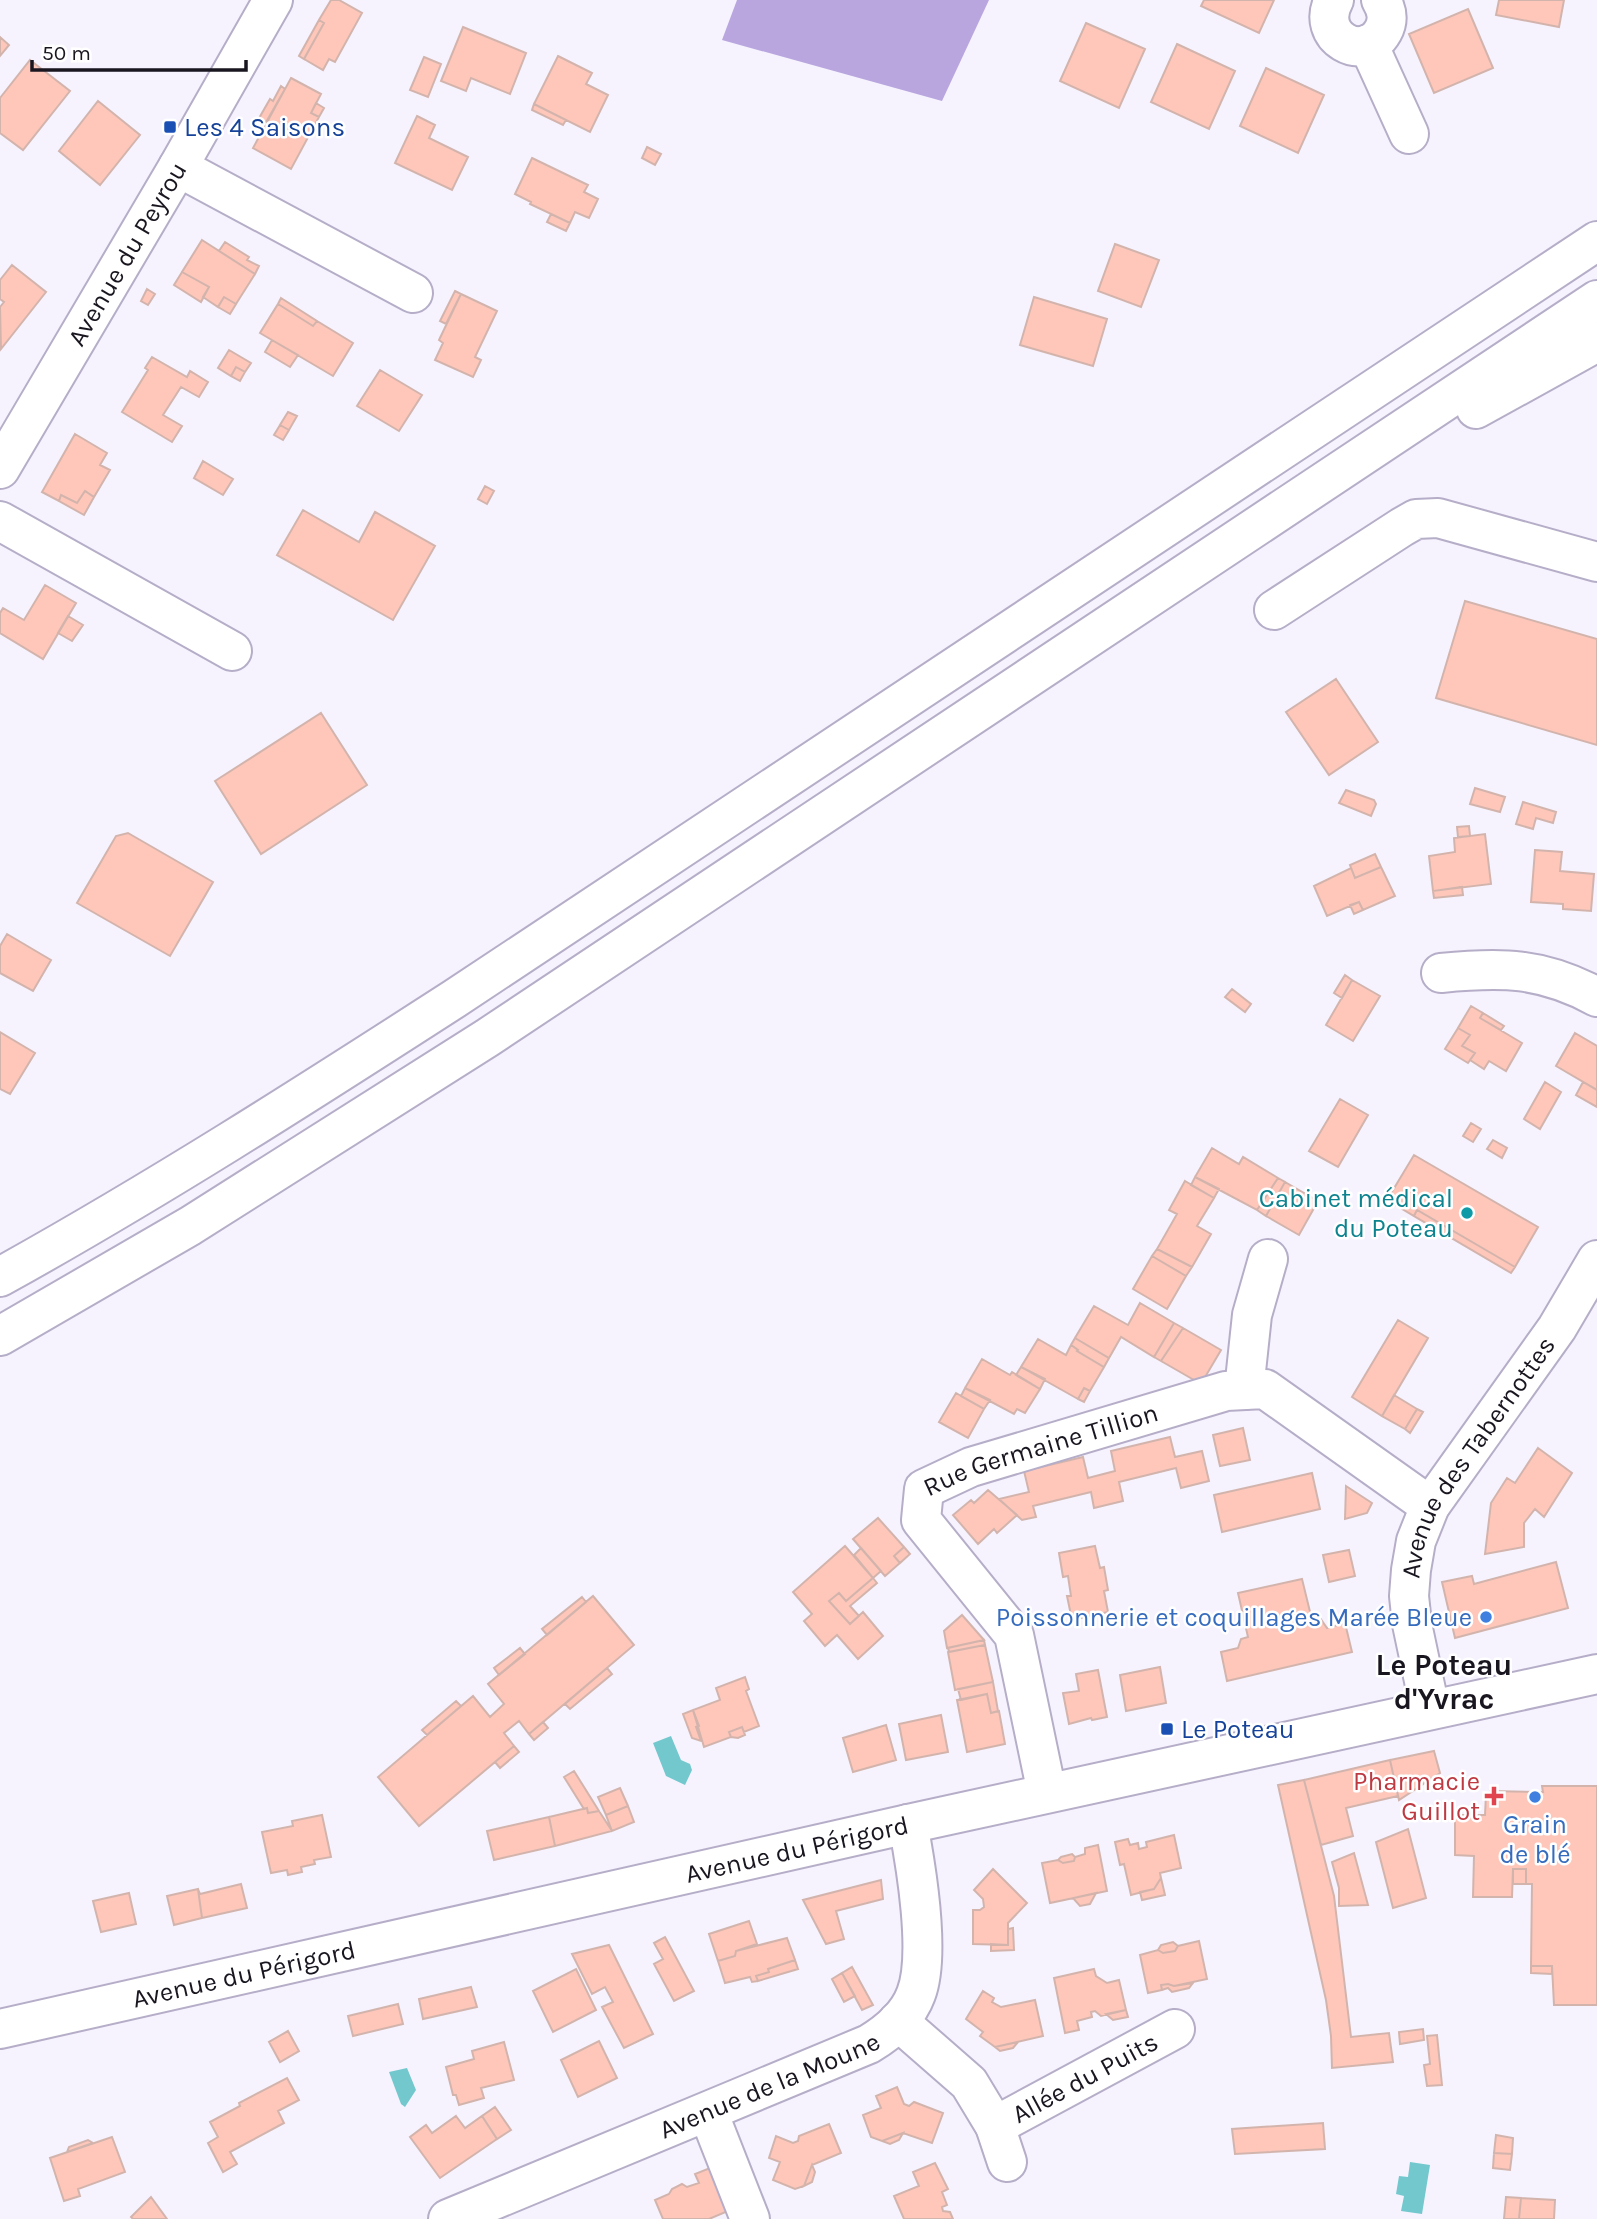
<svg xmlns="http://www.w3.org/2000/svg" width="1597" height="2219" font-family="Karla,sans-serif">
	<rect width="100%" height="100%" fill="#f6f3fe"/>
	<path fill="#b9a6df" d="M737,0H989L942,101L722,40Z"/>
	<path fill="#73c8ce" d="M671,1736L681,1760L690,1764L692,1770L685,1785L666,1776L653,1743Z
		M407,2068L416,2090L405,2107L401,2104L389,2072Z
		M1410,2162L1430,2165L1422,2214L1401,2211L1404,2196L1396,2194L1399,2176L1408,2177Z"/>
	<path fill="#fec7ba" stroke="#d3b4ad" stroke-width="2" d="M331,0H339L362,13L335,62L329,59L323,70L304,59L324,23L319,20Z
		M1204,0H1274L1259,33L1201,6Z
		M1499,0H1564L1559,27L1496,15Z
		M1468,9L1493,68L1434,93L1409,34Z
		M319,20L324,23L304,59L299,56Z
		M1086,23L1145,49L1119,108L1060,81Z
		M463,27L526,53L510,94L471,78L466,91L441,81Z
		M0,37L9,45L0,56Z
		M1177,44L1235,71L1209,129L1151,102Z
		M558,56L592,73L586,84L608,95L590,132L534,104Z
		M424,57L441,64L428,97L410,90Z
		M30,60L70,91L23,150L0,133V98Z
		M1266,68L1324,95L1298,153L1240,126Z
		M291,78L321,94L311,113L319,117L291,169L253,148Z
		M281,86L285,89L265,124L258,120L270,99L273,101Z
		M98,101L140,135L100,185L59,151Z
		M316,103L324,108L319,117L311,113Z
		M534,104L566,120L563,125L532,110Z
		M417,116L435,125L429,138L468,157L452,190L395,163Z
		M647,147L661,154L655,165L642,158Z
		M532,158L588,185L584,192L598,199L589,218L575,212L570,223L530,204L531,202L515,194Z
		M551,214L570,223L566,231L547,222Z
		M202,240L255,274L236,304L224,297L218,307L203,297L209,287L182,272Z
		M225,242L249,257L247,260L259,266L255,274L219,251Z
		M1115,244L1159,260L1141,307L1098,291Z
		M12,265L46,292L1,349L0,307L4,302L0,299V280Z
		M182,272L209,287L201,302L174,285Z
		M147,289L155,294L148,305L141,301Z
		M455,291L461,294L446,324L440,321Z
		M461,294L497,311L475,357L481,360L473,377L435,360L443,343L439,340Z
		M224,297L236,304L230,314L218,307Z
		M1034,297L1107,319L1093,366L1020,345Z
		M281,298L317,321L313,326L278,304Z
		M278,304L313,326L317,321L353,343L333,376L260,333Z
		M272,340L298,355L290,367L265,352Z
		M229,350L251,363L245,372L236,367L231,376L218,368Z
		M152,357L187,377L190,371L208,382L199,397L181,387L163,415L182,426L172,442L122,412L148,370L145,368Z
		M236,367L245,372L240,381L231,376Z
		M380,370L422,395L399,431L357,406Z
		M288,412L297,416L289,430L280,425Z
		M280,425L289,430L283,440L274,435Z
		M75,434L107,453L100,465L110,470L94,497L85,491L77,503L61,495L59,501L42,492Z
		M203,461L233,479L223,495L194,478Z
		M485,486L494,491L487,504L478,499Z
		M85,491L94,497L84,515L59,501L61,495L77,503Z
		M303,510L359,542L375,512L435,546L393,620L277,555Z
		M45,585L76,603L43,659L0,633V613L3,608L24,620Z
		M1465,601L1597,639V745L1436,698Z
		M68,616L83,625L72,641L58,633Z
		M1336,679L1378,742L1329,775L1286,712Z
		M321,713L367,785L261,854L215,781Z
		M1475,788L1505,797L1500,812L1470,804Z
		M1346,790L1374,800L1376,804L1371,816L1339,803Z
		M1523,802L1556,812L1553,823L1536,818L1533,829L1516,824Z
		M1469,826L1470,836L1458,837L1457,827Z
		M128,833L213,882L170,956L77,903L116,836Z
		M1485,834L1491,884L1433,891L1429,856L1455,852L1454,838Z
		M1535,850L1562,852L1560,871L1594,874L1591,911L1563,909V904L1531,902Z
		M1375,854L1381,867L1355,878L1350,865Z
		M1381,867L1395,896L1363,910L1359,902L1327,916L1314,886L1351,868L1355,878Z
		M1462,887L1463,895L1434,898L1433,891Z
		M1359,902L1363,910L1354,914L1350,905Z
		M7,934L51,960L33,991L0,973V946Z
		M1345,975L1352,980L1342,998L1334,993Z
		M1352,980L1380,996L1353,1041L1326,1025Z
		M1232,989L1251,1004L1245,1012L1225,997Z
		M1471,1006L1483,1013L1480,1018L1522,1043L1506,1071L1489,1061L1484,1069L1470,1060L1475,1053L1462,1046L1470,1035L1458,1028Z
		M1483,1013L1504,1026L1501,1030L1480,1018Z
		M1458,1028L1470,1035L1462,1046L1475,1053L1468,1063L1445,1049Z
		M0,1032L35,1053L10,1094L0,1089Z
		M1575,1033L1597,1046V1090L1556,1066Z
		M1545,1082L1561,1092L1540,1129L1524,1119Z
		M1583,1082L1597,1090V1107L1576,1095Z
		M1340,1099L1368,1115L1338,1167L1309,1151Z
		M1471,1123L1481,1129L1473,1142L1463,1136Z
		M1493,1140L1507,1148L1502,1158L1487,1149Z
		M1212,1148L1239,1164L1243,1157L1278,1178L1257,1210L1195,1177Z
		M1414,1155L1538,1227L1515,1267L1417,1210L1414,1216L1387,1200Z
		M1195,1177L1219,1189L1214,1198L1191,1185Z
		M1278,1178L1285,1182L1266,1216L1257,1210Z
		M1185,1181L1214,1198L1197,1226L1211,1234L1192,1267L1157,1249L1177,1214L1169,1210Z
		M1285,1182L1318,1201L1299,1235L1266,1216Z
		M1417,1210L1515,1267L1511,1273L1414,1216Z
		M1157,1249L1192,1267L1186,1276L1152,1256Z
		M1152,1256L1186,1276L1167,1309L1133,1289Z
		M1140,1303L1174,1323L1154,1357L1121,1337L1109,1358L1075,1338L1094,1306L1128,1325Z
		M1398,1320L1428,1338L1382,1416L1352,1397Z
		M1174,1323L1183,1328L1161,1361L1154,1357Z
		M1183,1328L1221,1350L1201,1384L1161,1361Z
		M1075,1338L1109,1358L1104,1367L1077,1351L1078,1350L1071,1345Z
		M1038,1339L1066,1355L1071,1345L1078,1350L1077,1351L1104,1367L1090,1391L1084,1388L1078,1399L1021,1367Z
		M982,1359L1010,1375L1012,1372L1040,1389L1025,1413L1017,1409L1014,1414L965,1388Z
		M1021,1367L1045,1379L1040,1389L1016,1375Z
		M965,1388L990,1400L984,1409L961,1396Z
		M1084,1388L1090,1391L1084,1402L1078,1399Z
		M956,1393L984,1409L968,1438L939,1422Z
		M1394,1395L1417,1409L1405,1429L1382,1416Z
		M1417,1409L1423,1412L1410,1433L1405,1429Z
		M1243,1428L1250,1460L1220,1466L1213,1435Z
		M1170,1437L1175,1457L1202,1451L1209,1481L1181,1488L1176,1468L1119,1482L1123,1501L1094,1508L1091,1492L1033,1506L1036,1517L1022,1520L999,1499L1029,1492L1024,1471L1083,1457L1088,1478L1115,1471L1111,1451Z
		M1538,1448L1572,1473L1544,1517L1535,1509L1524,1523V1547L1485,1554L1491,1503L1507,1478L1515,1483Z
		M1312,1473L1320,1509L1222,1532L1214,1495Z
		M1346,1486L1372,1503L1367,1513L1345,1519Z
		M988,1490L1017,1515L997,1533L994,1529L978,1544L953,1515L971,1500L974,1503Z
		M878,1518L904,1547L894,1556L900,1563L885,1576L853,1539Z
		M845,1546L873,1578L846,1601L839,1593L829,1601L850,1624L863,1612L883,1636L858,1659L837,1635L825,1646L804,1621L812,1614L793,1592Z
		M1095,1546L1100,1568L1104,1567L1108,1590L1104,1591L1108,1612L1072,1620L1067,1596H1071L1068,1576L1063,1577L1059,1553Z
		M904,1547L910,1554L900,1563L894,1556Z
		M861,1548L881,1571L873,1578L854,1555Z
		M1349,1550L1355,1576L1329,1582L1323,1555Z
		M1556,1562L1568,1608L1455,1638L1442,1582L1472,1576L1474,1584Z
		M873,1578L877,1583L850,1606L859,1616L850,1624L829,1601L839,1593L846,1601Z
		M1302,1579L1312,1620L1320,1618L1327,1628L1345,1623L1352,1652L1227,1681L1221,1652L1238,1648L1241,1639L1248,1637L1238,1593Z
		M593,1596L634,1645L529,1734L519,1721L504,1733L514,1746L419,1826L378,1777L473,1696L490,1717L504,1704L488,1684Z
		M582,1597L586,1602L547,1635L542,1629Z
		M962,1615L984,1640L947,1648L944,1631Z
		M984,1640L985,1645L949,1652L948,1648Z
		M985,1645L993,1682L955,1690L948,1652Z
		M520,1648L525,1654L499,1675L494,1668Z
		M1160,1667L1166,1703L1126,1711L1120,1675Z
		M607,1668L612,1674L570,1709L565,1704Z
		M1098,1670L1107,1717L1092,1720L1091,1718L1069,1724L1063,1693L1079,1691L1076,1674Z
		M745,1677L749,1689L746,1691L759,1726L744,1732L742,1727L729,1732L731,1737L704,1747L693,1710L720,1700L716,1688Z
		M993,1682L998,1711L991,1713L987,1694L961,1700L958,1689Z
		M987,1694L991,1713L999,1711L1005,1744L967,1752L957,1700Z
		M456,1701L461,1706L427,1735L422,1730Z
		M693,1710L699,1726L696,1727L701,1741L692,1738L683,1714Z
		M941,1715L948,1752L906,1760L899,1724Z
		M543,1722L548,1728L534,1740L529,1734Z
		M886,1725L896,1760L853,1772L843,1738Z
		M742,1727L745,1735L738,1738L731,1737L729,1732Z
		M514,1746L519,1752L500,1768L495,1762Z
		M1434,1751L1440,1773L1399,1800L1390,1760Z
		M1390,1760L1398,1796L1346,1808L1353,1836L1321,1845L1304,1780Z
		M574,1771L599,1811L588,1813L587,1808L584,1809L564,1777Z
		M1304,1780L1334,1896L1351,2037L1389,2033L1393,2062L1332,2068L1331,2036L1326,2000L1278,1785Z
		M1542,1786H1597V2005H1554L1552,1966H1531L1532,1884H1526V1869H1513L1512,1897H1473L1474,1856L1455,1855V1815H1485L1486,1794H1489L1490,1791L1543,1792Z
		M620,1788L628,1806L606,1815L598,1797Z
		M628,1806L634,1822L612,1831L606,1815Z
		M587,1808L588,1813L599,1811L612,1831L555,1846L549,1817Z
		M322,1815L331,1857L314,1860L315,1864L301,1867L302,1872L288,1875L287,1870L271,1873L262,1832L293,1826L292,1821Z
		M549,1817L555,1846L494,1860L487,1831Z
		M1408,1829L1426,1898L1393,1908L1376,1842Z
		M1174,1835L1181,1868L1160,1873L1161,1878L1154,1889L1131,1895L1124,1864L1120,1865L1115,1842L1128,1839L1130,1845L1138,1843L1139,1849L1147,1847L1146,1842Z
		M1098,1845L1107,1891L1050,1903L1042,1863L1058,1860L1063,1863L1074,1861L1075,1857L1085,1854V1848Z
		M1354,1853L1368,1905L1339,1906V1888L1332,1862Z
		M1072,1854L1075,1857L1074,1861L1063,1863L1058,1860L1061,1857Z
		M993,1869L1027,1903L1008,1923V1945L973,1944V1910H980L984,1907L983,1899L974,1890Z
		M1513,1869H1526V1884H1513Z
		M1161,1878L1165,1895L1142,1900L1140,1892L1154,1889Z
		M881,1880L883,1899L836,1911L844,1939L826,1944L803,1900Z
		M241,1884L247,1908L202,1918L198,1889L200,1894Z
		M198,1889L202,1918L174,1925L167,1896Z
		M129,1893L136,1924L101,1932L93,1901Z
		M1096,1893L1090,1904L1080,1906L1073,1898Z
		M749,1921L757,1944L736,1951L735,1956L718,1961L709,1934Z
		M1013,1928L1014,1950L991,1951V1944L1008,1945V1929Z
		M665,1937L694,1991L674,2001L654,1964L663,1959L654,1943Z
		M787,1938L795,1960L768,1969L769,1972L756,1976L758,1981L752,1982L750,1977L725,1983L718,1961L735,1956L736,1951Z
		M1199,1941L1207,1979L1174,1986L1168,1984L1161,1985L1162,1990L1148,1993L1140,1955L1158,1950L1163,1953L1175,1951L1178,1946Z
		M1173,1942L1178,1946L1175,1951L1163,1953L1158,1950L1161,1945Z
		M609,1945L653,2034L624,2048L602,2007L613,2002L605,1987L592,1994L572,1954Z
		M795,1960L798,1969L758,1981L756,1976L769,1972L768,1969Z
		M1531,1966H1552V1974L1531,1973Z
		M852,1967L873,2005L862,2010L842,1973Z
		M576,1969L596,2010L553,2032L533,1991Z
		M1094,1969L1096,1976L1107,1983L1119,1980L1126,2010L1101,2016L1095,2011L1091,2012L1092,2017L1077,2021L1079,2030L1065,2033L1054,1978Z
		M842,1973L855,1996L844,2002L832,1979Z
		M1193,1983L1189,1988L1172,1992L1168,1988L1162,1990L1161,1985L1168,1984L1174,1986Z
		M471,1987L477,2007L423,2019L419,1999Z
		M983,1991L994,1998L992,2002L1001,2007L1035,2000L1043,2036L995,2047L980,2036L983,2032L966,2019Z
		M398,2004L403,2024L353,2036L348,2016Z
		M1126,2010L1128,2017L1113,2020L1106,2014Z
		M1423,2029L1424,2040L1400,2044L1399,2032Z
		M288,2031L299,2051L280,2062L269,2042Z
		M1437,2035L1442,2085L1427,2086L1424,2065L1430,2064L1427,2036Z
		M599,2041L617,2078L578,2097L561,2060Z
		M504,2042L514,2080L481,2088L484,2098L459,2105L456,2095H453L446,2067L474,2059L472,2051Z
		M1018,2042L1013,2048L1000,2051L995,2047Z
		M287,2078L299,2100L278,2111L284,2123L230,2152L237,2164L223,2172L208,2143L218,2137L210,2122L240,2106L239,2103Z
		M897,2087L904,2104L909,2106L914,2102L943,2113L932,2143L903,2133L882,2141L871,2137L863,2115L881,2108L876,2096Z
		M495,2107L511,2130L497,2139L482,2116Z
		M456,2116L465,2128L482,2116L497,2139L440,2178L410,2137L426,2125L432,2133Z
		M1323,2123L1325,2149L1235,2154L1232,2129Z
		M829,2124L841,2153L812,2165L804,2186L795,2189L773,2180L780,2162L769,2158L776,2136L793,2143L798,2141L799,2136Z
		M903,2133L899,2140L890,2144L882,2141Z
		M1496,2135L1513,2138L1512,2154L1494,2153Z
		M112,2137L125,2172L78,2189L80,2196L64,2201L50,2158Z
		M88,2140L93,2143L67,2152L69,2147Z
		M1494,2153L1512,2154L1510,2170L1493,2168Z
		M935,2163L948,2189L942,2192L947,2205L942,2207L943,2211L950,2212L953,2219H904L894,2196L919,2186L913,2172Z
		M812,2165L815,2172L812,2182L804,2186Z
		M710,2168L728,2211L709,2219H663L655,2200L669,2194L672,2189L682,2184L687,2187L699,2183L695,2174Z
		M151,2197L167,2219H133L131,2217Z
		M1506,2197L1521,2198L1519,2219H1504Z
		M1521,2198L1555,2200L1554,2219H1519Z"/>
	<g fill="none" stroke-linecap="round" stroke-linejoin="round">
		<g stroke="#b6aec8" stroke-width="42">
			<g id="minor">
				<path d="M1334,0C1314,37 1364,65 1383,31C1389,20 1387,10 1381,0"/>
				<path d="M1368,44L1409,134"/>
				<path d="M178,167L413,293"/>
				<path id="s1" d="M0,469L178,167L273,0"/>
				<path d="M0,521L232,651"/>
				<path d="M1274,610L1402,527L1416,519L1438,518L1597,562"/>
				<path d="M1441,973C1501,967 1542,967 1597,997"/>
				<path d="M1244,1390L1252,1315L1268,1259"/>
				<path id="s2" d="M1430,1709L1412,1624L1409,1596L1411,1570L1416,1541L1430,1506L1557,1328L1597,1260"/>
				<path id="s3" d="M1047,1793L1014,1635L921,1520L924,1489L971,1467L1226,1391L1265,1389L1430,1506"/>
				<path d="M898,2021L969,2083L995,2126L1007,2162"/>
				<path id="s4" d="M0,2029L908,1824L1597,1674"/>
				<path d="M708,2112L750,2219"/>
				<path id="s5" d="M995,2126L1175,2029"/>
				<path id="s6" d="M448,2219L869,2044C889,2032 908,2016 916,1994C931,1955 916,1866 908,1824"/>
			</g>
		</g>
		<g stroke="#b6aec8" stroke-width="42">
			<path id="highway" d="M1476,409L1597,342
				M0,1277C155,1191 305,1095 454,999L1597,241
				M0,1336L190,1226L487,1038L1597,300"/>
		</g>
		<use href="#minor" stroke="#fff" stroke-width="38"/>
		<use href="#highway" stroke="#fff" stroke-width="38"/>
	</g>
	<g fill="#1a4fb4" stroke="#fff" stroke-width="2.5">
		<rect x="163" y="120" width="14" height="14" rx="3.5"/>
		<rect x="1160" y="1722" width="14" height="14" rx="3.5"/>
	</g>
	<circle fill="#0f9aa8" stroke="#fff" stroke-width="2.5" cx="1467" cy="1213" r="7"/>
	<g fill="#3f7fe0" stroke="#fff" stroke-width="2.5">
		<circle cx="1486" cy="1617" r="7"/>
		<circle cx="1535" cy="1797" r="7"/>
	</g>
	<path fill="#e0444e" stroke="#fff" stroke-width="2.5" d="M1490.5 1785.5h7v7h7v7h-7v7h-7v-7h-7v-7h7z"/>
	<g text-anchor="middle" dominant-baseline="central" stroke-width="5" stroke-linejoin="round" paint-order="stroke">
		<g font-size="26" fill="#164399" stroke="#fff" text-anchor="start">
			<text x="184" y="127">Les 4 Saisons</text>
			<text x="1181" y="1729">Le Poteau</text>
		</g>
		<g font-size="26" fill="#1a1620" stroke="#fff">
			<text stroke="none"><textPath href="#s1" startOffset="250">Avenue du Peyrou</textPath></text>
			<text stroke="none"><textPath href="#s3" startOffset="464">Rue Germaine Tillion</textPath></text>
			<text stroke="none"><textPath href="#s2" startOffset="273">Avenue des Tabernottes</textPath></text>
			<text stroke="none"><textPath href="#s4" startOffset="817">Avenue du Périgord</textPath></text>
			<text stroke="none"><textPath href="#s4" startOffset="250">Avenue du Périgord</textPath></text>
			<text stroke="none"><textPath href="#s5" startOffset="102">Allée du Puits</textPath></text>
			<text stroke="none"><textPath href="#s6" startOffset="348">Avenue de la Moune</textPath></text>
		</g>
		<g font-size="26" fill="#0d838f" stroke="#fff" text-anchor="end">
			<text x="1453" y="1198">Cabinet médical<tspan x="1453" dy="30">du Poteau</tspan></text>
		</g>
		<g font-size="26" fill="#366cbe" stroke="#fff" text-anchor="end">
			<text x="1472" y="1617">Poissonnerie et coquillages Marée Bleue</text>
			<text x="1535" y="1824" text-anchor="middle">Grain<tspan x="1535" dy="30">de blé</tspan></text>
		</g>
		<g font-size="26" fill="#be3a42" stroke="#fff" text-anchor="end">
			<text x="1480" y="1781">Pharmacie<tspan x="1480" dy="30">Guillot</tspan></text>
		</g>
		<g font-size="30" font-weight="bold" fill="#1a1620" stroke="#fff">
			<text x="1444" y="1665">Le Poteau<tspan x="1444" dy="34">d'Yvrac</tspan></text>
		</g>
	</g>
	<path d="M32 60v10h214v-10" fill="none" stroke="#1a1620" stroke-width="3.5"/>
	<text x="42" y="60" font-size="21" fill="#1a1620" stroke="#ffffff" stroke-width="5" paint-order="stroke">50 m</text>
</svg>
